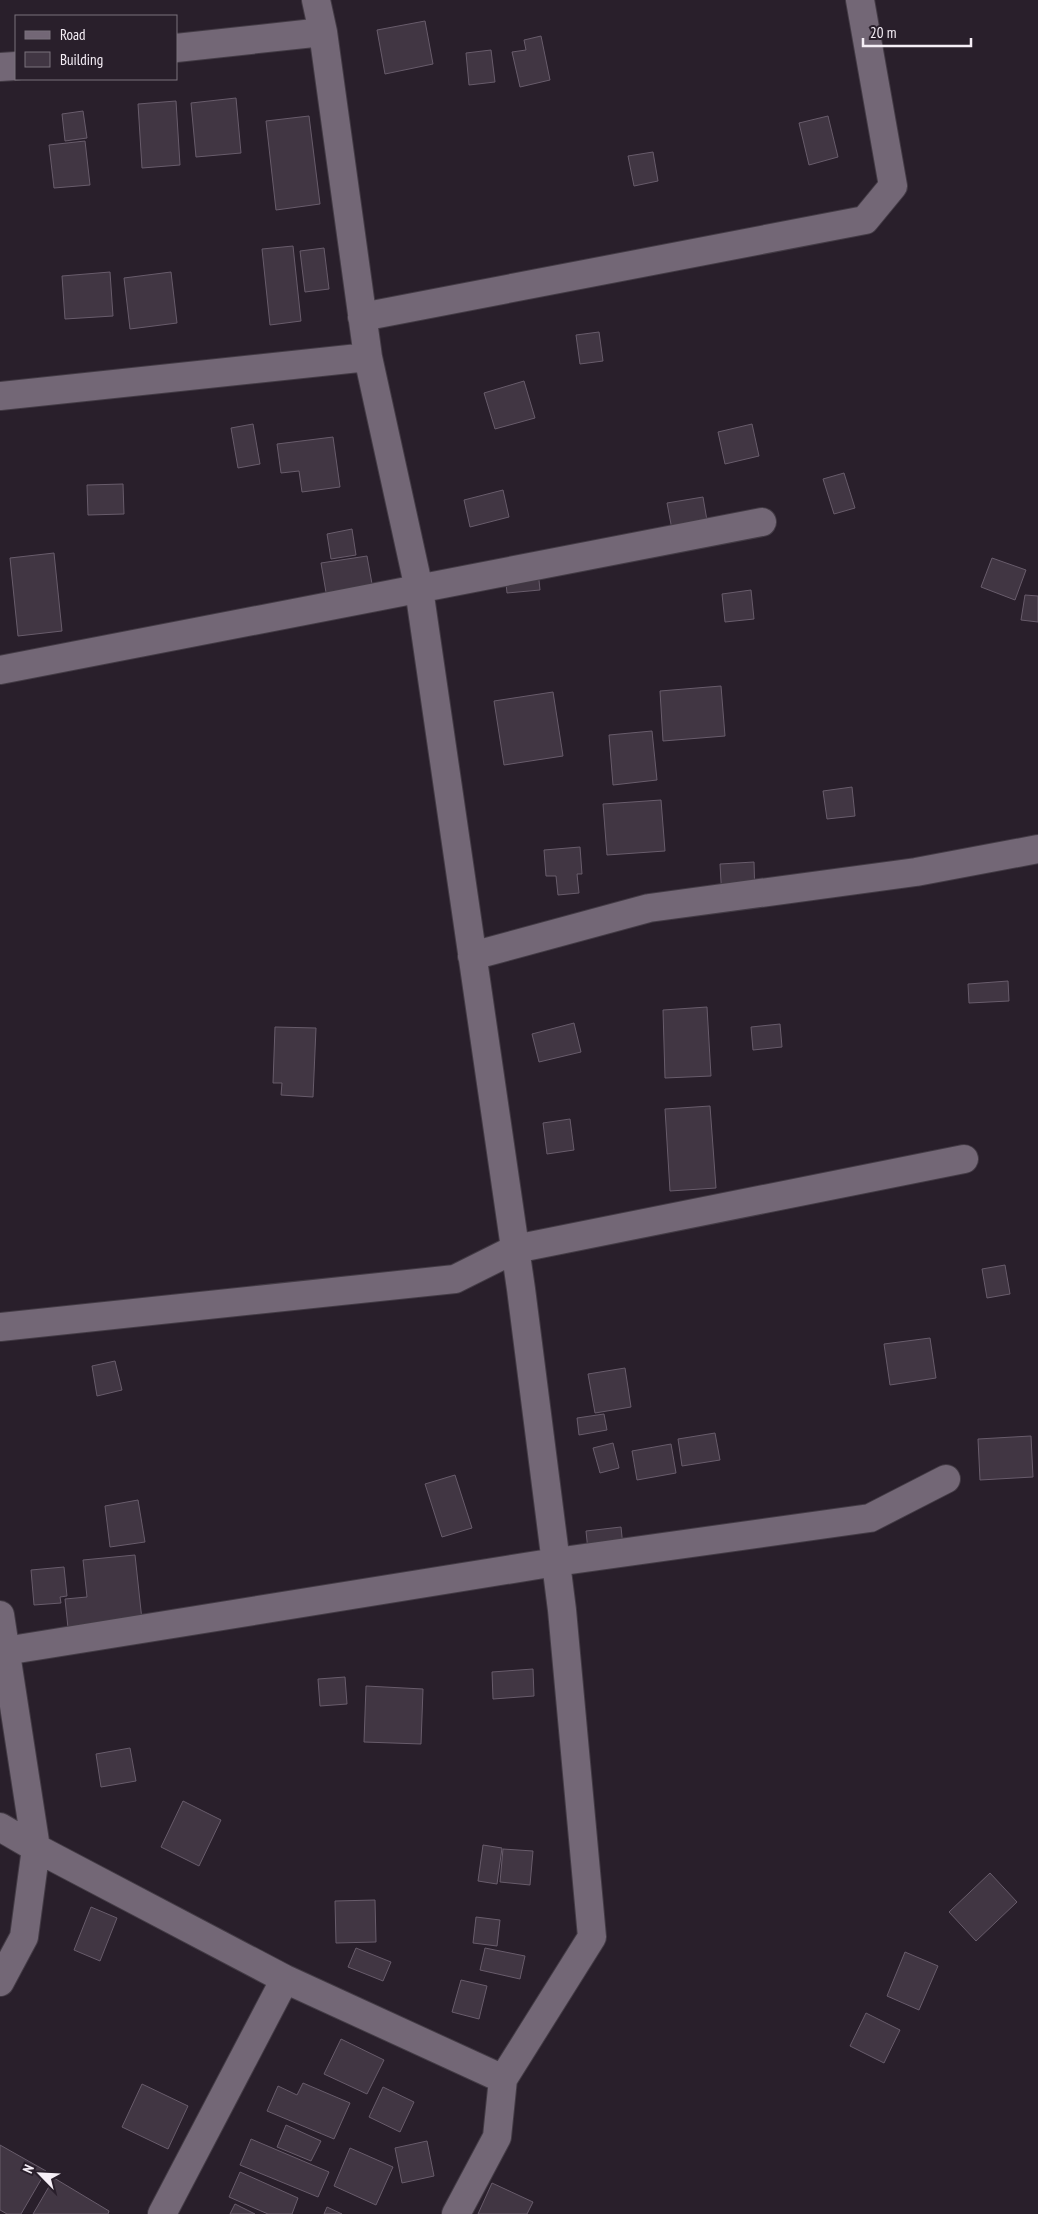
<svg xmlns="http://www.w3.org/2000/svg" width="1038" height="2214" font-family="'PT Sans Narrow',sans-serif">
	<rect width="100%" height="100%" fill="#291f2b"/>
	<path fill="#413643" stroke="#685c6b" d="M425,21L433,64L385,74L377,30Z
		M541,36L550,80L520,87L512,52L526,50L524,40Z
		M491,50L495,82L469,85L466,53Z
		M236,98L241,153L196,157L191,103Z
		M176,101L180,165L142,168L138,104Z
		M83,111L87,138L65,141L62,114Z
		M309,116L320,204L276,210L266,121Z
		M828,116L838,157L809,165L799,123Z
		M85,141L90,185L54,188L49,145Z
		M653,152L658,181L634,186L628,156Z
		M293,246L301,321L270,325L262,249Z
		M324,248L329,289L305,292L300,251Z
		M110,272L113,316L65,319L62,276Z
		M171,272L177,323L130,329L124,278Z
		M599,332L603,361L580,364L576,335Z
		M524,381L535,418L495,429L484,393Z
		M253,424L260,464L238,468L231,428Z
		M752,424L759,456L725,464L718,432Z
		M333,437L340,487L302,492L299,471L281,473L277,444Z
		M844,473L855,508L834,514L823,479Z
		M123,484L124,514L88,515L87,485Z
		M503,490L509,517L470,527L464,500Z
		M703,497L711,544L676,551L667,503Z
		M352,529L356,555L331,559L327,534Z
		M54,553L62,631L18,636L10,558Z
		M367,556L374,595L328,604L321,563Z
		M992,558L1026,570L1015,600L981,587Z
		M537,561L540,590L507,593L504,564Z
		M751,590L754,619L725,622L722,594Z
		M1025,595L1038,596V622L1021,620Z
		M721,686L725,736L663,741L660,691Z
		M553,692L563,756L504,765L494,701Z
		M652,731L657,780L613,785L609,735Z
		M852,787L855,816L827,819L823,791Z
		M661,800L665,851L607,855L603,804Z
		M580,847L582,874H577L579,893L558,895L556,876H546L544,850Z
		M754,862L755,898L722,900L720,864Z
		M1008,981L1009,1001L969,1003L968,984Z
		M707,1007L711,1076L665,1078L663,1010Z
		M574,1023L581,1052L539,1062L532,1034Z
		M780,1024L782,1047L753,1050L751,1027Z
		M275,1027L316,1028L313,1097L281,1095L282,1083H273Z
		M710,1106L716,1188L670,1191L665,1109Z
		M570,1119L574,1150L547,1154L543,1123Z
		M1005,1265L1010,1294L987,1298L982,1269Z
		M930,1338L936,1378L890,1385L884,1344Z
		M115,1361L122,1390L97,1396L92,1366Z
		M625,1368L631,1407L595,1413L588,1374Z
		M604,1414L607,1430L579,1435L577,1418Z
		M715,1433L720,1460L682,1466L678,1439Z
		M1031,1436L1033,1477L980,1480L978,1439Z
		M613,1443L619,1468L600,1473L593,1448Z
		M671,1444L676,1473L637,1480L632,1451Z
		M455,1475L472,1528L442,1537L425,1484Z
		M138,1500L145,1542L110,1547L105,1506Z
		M621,1527L625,1566L590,1570L586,1531Z
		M135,1555L142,1620L68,1628L65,1599L87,1597L83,1560Z
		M64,1567L67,1596L60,1597L61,1603L34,1605L31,1570Z
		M533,1669L534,1696L493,1699L492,1672Z
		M345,1677L347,1704L320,1706L318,1679Z
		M366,1686L423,1689L421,1744L364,1742Z
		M130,1748L136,1781L101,1787L96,1754Z
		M183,1801L221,1820L199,1866L161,1847Z
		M483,1845L502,1848L497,1884L478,1881Z
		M503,1849L533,1851L530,1885L500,1882Z
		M990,1873L1017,1902L976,1941L949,1912Z
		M375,1900L376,1942L336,1943L335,1901Z
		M91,1907L117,1918L100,1961L74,1950Z
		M476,1917L500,1920L497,1946L473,1943Z
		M356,1948L391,1962L383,1981L348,1967Z
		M485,1948L525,1956L520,1979L480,1970Z
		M905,1952L938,1966L919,2010L887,1996Z
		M461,1980L487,1986L479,2019L452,2012Z
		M866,2013L900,2030L884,2063L850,2046Z
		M341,2039L384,2060L367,2094L324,2074Z
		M303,2083L350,2103L334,2139L267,2111L278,2086L297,2095Z
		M142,2084L188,2106L168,2149L122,2127Z
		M383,2087L414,2102L400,2132L369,2117Z
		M286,2125L321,2141L311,2161L277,2147Z
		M251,2139L329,2172L318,2197L240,2165Z
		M427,2141L434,2176L402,2183L395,2148Z
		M0,2145L46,2171L21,2214H7L0,2210Z
		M350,2148L393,2167L376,2205L334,2186Z
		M240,2172L298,2198L292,2214H268L229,2197Z
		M54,2178L109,2211L108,2214H33Z
		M492,2183L533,2202L527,2214H478Z
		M235,2204L255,2214H230Z
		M327,2207L342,2214H324Z"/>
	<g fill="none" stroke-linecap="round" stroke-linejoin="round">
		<g stroke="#433b45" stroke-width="30">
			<path id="minor" d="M176,48L323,32
				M0,67L16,66
				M362,317L865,220L893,186L860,0
				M0,396L368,357
				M0,670L762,522
				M472,956L649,908L916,872L1038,849
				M0,1327L455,1279L515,1249L964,1159
				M0,1615L36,1848L24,1937L0,1982
				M5,1651L556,1562L870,1518L946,1479
				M0,1827L36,1848L285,1979L503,2079L592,1937L562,1610L521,1289L419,589L368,357L323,32L316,0
				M162,2214L285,1979
				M456,2214L497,2137L503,2079"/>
		</g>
		<use href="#minor" stroke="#736776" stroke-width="28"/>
	</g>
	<rect x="15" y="15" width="162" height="65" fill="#291f2b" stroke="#7b727c"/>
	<rect x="25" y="31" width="25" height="8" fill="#736776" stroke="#7b727c"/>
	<text x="60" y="40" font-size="15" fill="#f5eef6">Road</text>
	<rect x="25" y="52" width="25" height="15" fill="#413643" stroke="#7b727c"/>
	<text x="60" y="65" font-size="15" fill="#f5eef6">Building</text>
	<g transform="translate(40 2174) rotate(294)" stroke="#291f2b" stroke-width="4" paint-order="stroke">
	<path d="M0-4L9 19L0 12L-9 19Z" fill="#f5eef6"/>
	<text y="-8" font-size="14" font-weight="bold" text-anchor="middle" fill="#f5eef6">N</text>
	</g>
	<path d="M863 38v8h108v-8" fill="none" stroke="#f5eef6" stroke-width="2.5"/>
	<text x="870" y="38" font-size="15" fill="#f5eef6" stroke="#291f2b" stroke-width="4" paint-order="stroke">20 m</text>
</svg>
